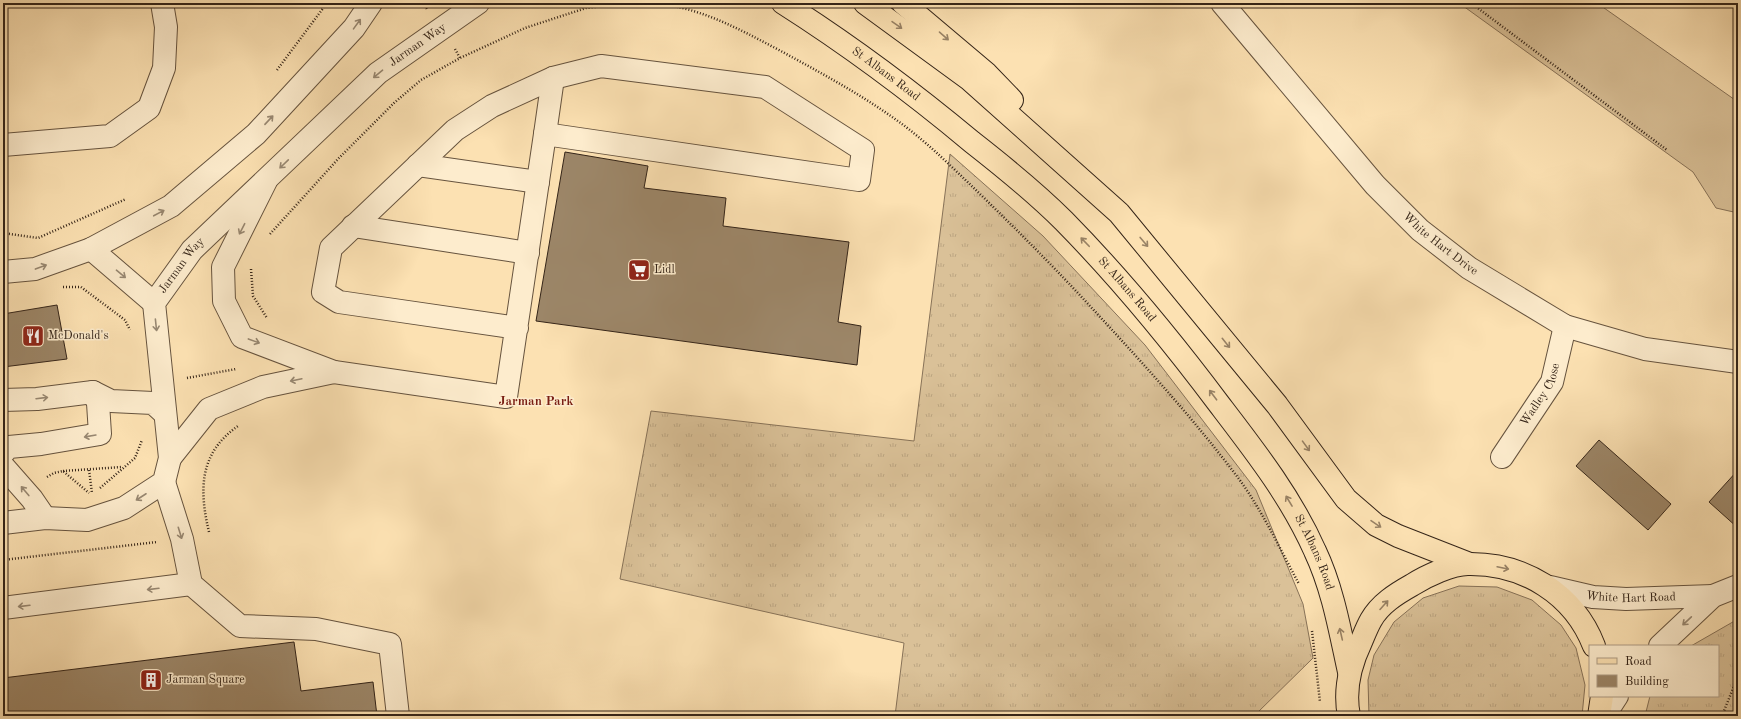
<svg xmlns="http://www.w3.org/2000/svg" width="1741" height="719" font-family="'Old Standard TT',serif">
	<defs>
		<pattern id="grass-tufts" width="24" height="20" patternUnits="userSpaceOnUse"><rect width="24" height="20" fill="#dac198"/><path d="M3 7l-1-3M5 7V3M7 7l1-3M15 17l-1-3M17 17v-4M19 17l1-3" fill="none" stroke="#bca682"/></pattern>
	</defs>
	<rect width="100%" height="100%" fill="#fce1b2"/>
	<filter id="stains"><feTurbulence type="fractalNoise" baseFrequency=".005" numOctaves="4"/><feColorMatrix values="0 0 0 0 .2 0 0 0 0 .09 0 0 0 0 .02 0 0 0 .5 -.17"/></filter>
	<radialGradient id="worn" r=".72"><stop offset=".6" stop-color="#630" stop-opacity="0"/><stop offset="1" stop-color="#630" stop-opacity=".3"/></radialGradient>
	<path fill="url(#grass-tufts)" stroke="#877258" d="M950,154L1043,236L1145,345L1256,490L1303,604L1313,658L1254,716H895L904,643L620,579L651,411L914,441Z
		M1459,586L1497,587L1532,600L1561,625L1576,648L1585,685L1582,716H1369L1368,680L1374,655L1394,622L1423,598Z
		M1738,619V716H1645L1650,696H1718V646H1691Z"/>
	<path fill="#dac198" stroke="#877258" d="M1459,3H1597L1738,102V213L1716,208L1693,172Z"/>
	<path fill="#9c8668" stroke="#342418" d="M565,152L648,166L644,188L726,198L723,226L849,242L838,322L861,326L857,365L536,321Z
		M57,305L67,359L3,367V314Z
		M1599,440L1671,504L1648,530L1576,466Z
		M1738,470V528L1709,502Z
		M294,642L301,691L373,682L377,716H3V678Z"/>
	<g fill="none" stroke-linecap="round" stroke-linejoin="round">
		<g stroke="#66533e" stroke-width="24">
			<g id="minor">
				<path id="s1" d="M1222,3L1375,185L1420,230L1469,268L1565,326L1645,349L1738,362"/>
				<path d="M545,134L553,78"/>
				<path d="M3,145L110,136L149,108L164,68L166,27L162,3"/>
				<path d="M418,165L538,182"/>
				<path d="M266,181L223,267L224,301L242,337L334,372L506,397L545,134L859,180L863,150L765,87L601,66L553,78L492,106L455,130L331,248L323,292L339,302L517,328"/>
				<path d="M353,226L528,253"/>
				<path d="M91,249L154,303"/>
				<path d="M3,272L35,269L91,249L171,206L256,134L354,28L371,3"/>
				<path d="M3,400L37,399L93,392L111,401L153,403L165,414"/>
				<path d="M3,453L9,447L41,444L100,434L98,403L93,392"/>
				<path id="s2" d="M1502,457L1552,382L1565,326"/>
				<path d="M170,458L209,409L263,387L334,372"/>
				<path d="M3,466L32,499L45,518"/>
				<path d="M164,482L182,539L191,584L240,626L316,629L390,644L398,716"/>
				<path id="s3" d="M3,523L45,518L87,520L124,508L164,482L170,458L154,303L192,250L378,73L478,3"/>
				<path id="s4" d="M1550,587L1593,597L1626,599L1713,596"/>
				<path d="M3,608L191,584"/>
				<path d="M1660,646L1713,596L1738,586"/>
				<path d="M1604,716L1617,696"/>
			</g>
		</g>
		<g stroke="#342418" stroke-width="24">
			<g id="major">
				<path id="s5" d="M783,3C849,45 912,92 972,142C1004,167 1036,193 1064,221C1120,278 1171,340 1219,404C1255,451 1291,497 1315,551C1333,589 1340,631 1349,672"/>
				<path d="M865,3L969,79L1119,213L1277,405L1346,499L1376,525L1398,536L1467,563"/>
				<path d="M903,3L987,74L1012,100"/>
				<path d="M1349,716C1344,691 1350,665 1361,642C1364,635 1367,627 1371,620C1380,604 1396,594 1412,585C1426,576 1452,564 1468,564C1524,563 1574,594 1594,646"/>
				<path d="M1599,716L1602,696"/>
			</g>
		</g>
		<path stroke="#342418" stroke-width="2.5" stroke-dasharray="1 2" stroke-linecap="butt" d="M423,3L427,9
			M650,3C698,6 737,28 779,50C823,74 866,97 906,127C932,147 956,171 979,193C1017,230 1054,267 1089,305C1141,361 1193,418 1239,479C1263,512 1280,549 1299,584
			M1471,3L1667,150
			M455,49L460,58
			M277,70L327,3
			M3,233L38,238L126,199
			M270,234L338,159L394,103L421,80L460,58L525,28L586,8L629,3
			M251,269L253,296L267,318
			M63,287H81L125,320L130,330
			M187,378L236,369
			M89,470L92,493
			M63,471L122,467
			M47,477L54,473L63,471L89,493
			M100,488L135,458L142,440
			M209,532C199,490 199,453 238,426
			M3,560L157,542
			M1312,631L1320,702
			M1722,716L1738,676"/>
		<use href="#minor" stroke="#fdeccd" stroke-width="22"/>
		<use href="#major" stroke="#fce1b2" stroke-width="22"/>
	</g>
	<defs><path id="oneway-shaft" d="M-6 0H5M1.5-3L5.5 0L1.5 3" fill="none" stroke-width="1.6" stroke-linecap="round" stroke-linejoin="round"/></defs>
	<g stroke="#988872">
		<use href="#oneway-shaft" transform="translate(357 24) rotate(-54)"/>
		<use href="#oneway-shaft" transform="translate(378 74) rotate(140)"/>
		<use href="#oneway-shaft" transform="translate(269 120) rotate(-47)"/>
		<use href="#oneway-shaft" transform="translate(284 164) rotate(136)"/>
		<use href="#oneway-shaft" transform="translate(159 213) rotate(-28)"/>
		<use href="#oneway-shaft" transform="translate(242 229) rotate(117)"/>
		<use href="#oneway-shaft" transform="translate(41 267) rotate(-20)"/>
		<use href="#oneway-shaft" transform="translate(121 274) rotate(40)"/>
		<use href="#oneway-shaft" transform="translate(156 325) rotate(84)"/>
		<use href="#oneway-shaft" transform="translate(254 341) rotate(20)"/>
		<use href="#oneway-shaft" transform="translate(296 380) rotate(168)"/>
		<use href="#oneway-shaft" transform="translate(42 398) rotate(-7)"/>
		<use href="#oneway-shaft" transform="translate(90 436) rotate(170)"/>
		<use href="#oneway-shaft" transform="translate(25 491) rotate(-130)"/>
		<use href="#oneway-shaft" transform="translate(141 497) rotate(147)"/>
		<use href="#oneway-shaft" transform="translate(180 533) rotate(73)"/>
		<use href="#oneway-shaft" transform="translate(153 589) rotate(173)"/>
		<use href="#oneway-shaft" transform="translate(24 606) rotate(173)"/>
		<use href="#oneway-shaft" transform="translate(1687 621) rotate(137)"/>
	</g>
	<g stroke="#988265">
		<use href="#oneway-shaft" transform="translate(897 25) rotate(35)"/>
		<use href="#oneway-shaft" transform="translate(944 36) rotate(41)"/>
		<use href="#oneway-shaft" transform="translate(1085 242) rotate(-134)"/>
		<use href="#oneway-shaft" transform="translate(1144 242) rotate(50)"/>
		<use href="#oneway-shaft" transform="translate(1226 343) rotate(51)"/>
		<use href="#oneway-shaft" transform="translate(1213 395) rotate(-127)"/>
		<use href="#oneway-shaft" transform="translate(1306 446) rotate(54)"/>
		<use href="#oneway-shaft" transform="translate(1289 501) rotate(-121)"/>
		<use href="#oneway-shaft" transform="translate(1376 524) rotate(34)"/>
		<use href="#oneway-shaft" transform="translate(1503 568) rotate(12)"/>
		<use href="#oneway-shaft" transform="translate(1384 605) rotate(-48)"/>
		<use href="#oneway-shaft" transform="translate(1341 634) rotate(-103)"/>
	</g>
	<defs>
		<g id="supermarket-square" transform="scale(1.15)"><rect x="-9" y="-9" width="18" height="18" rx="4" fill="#8f2418" stroke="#fdeccd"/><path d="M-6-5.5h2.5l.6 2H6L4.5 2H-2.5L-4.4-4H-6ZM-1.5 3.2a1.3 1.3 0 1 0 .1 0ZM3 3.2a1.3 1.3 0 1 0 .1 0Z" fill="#fff"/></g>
		<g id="restaurant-square" transform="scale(1.15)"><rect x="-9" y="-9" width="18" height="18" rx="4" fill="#8f2418" stroke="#fdeccd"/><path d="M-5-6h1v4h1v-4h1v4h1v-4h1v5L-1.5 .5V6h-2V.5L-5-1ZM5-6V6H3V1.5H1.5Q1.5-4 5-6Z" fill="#fff"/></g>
		<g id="building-square" transform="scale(1.15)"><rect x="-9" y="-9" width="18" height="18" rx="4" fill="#8f2418" stroke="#fdeccd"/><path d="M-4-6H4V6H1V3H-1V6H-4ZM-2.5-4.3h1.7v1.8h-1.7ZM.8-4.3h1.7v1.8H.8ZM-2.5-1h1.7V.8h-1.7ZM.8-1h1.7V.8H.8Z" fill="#fff"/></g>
	</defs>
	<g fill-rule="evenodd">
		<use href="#supermarket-square" x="639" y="270"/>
		<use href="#restaurant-square" x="33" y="336"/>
		<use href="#building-square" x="151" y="680"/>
	</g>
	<g text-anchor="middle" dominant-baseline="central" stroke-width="3" stroke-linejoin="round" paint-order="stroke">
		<g font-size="12" fill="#342418" stroke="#fdeccd">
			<text stroke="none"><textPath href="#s3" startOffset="722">Jarman Way</textPath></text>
			<text stroke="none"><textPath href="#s5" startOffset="125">St Albans Road</textPath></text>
			<text stroke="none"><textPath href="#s1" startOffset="326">White Hart Drive</textPath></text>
			<text stroke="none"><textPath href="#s3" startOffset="398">Jarman Way</textPath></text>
			<text stroke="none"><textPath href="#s5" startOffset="449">St Albans Road</textPath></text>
			<text stroke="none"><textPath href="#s2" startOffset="74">Wadley Close</textPath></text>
			<text stroke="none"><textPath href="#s5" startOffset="773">St Albans Road</textPath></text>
			<text stroke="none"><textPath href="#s4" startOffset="82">White Hart Road</textPath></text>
		</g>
		<g font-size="12" fill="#342418" stroke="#fdeccd" text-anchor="start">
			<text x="654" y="270">Lidl</text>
			<text x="48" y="336">McDonald's</text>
			<text x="166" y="680">Jarman Square</text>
		</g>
		<g font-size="13" font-weight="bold" fill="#7a1f14" stroke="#fdeccd">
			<text x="536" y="401">Jarman Park</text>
		</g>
	</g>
	<rect width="1741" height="719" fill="none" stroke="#fce1b2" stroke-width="16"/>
	<rect x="4" y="4" width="1733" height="711" fill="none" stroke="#342418" stroke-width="2"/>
	<rect x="8" y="8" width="1725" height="703" fill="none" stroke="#342418"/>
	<rect x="1589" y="645" width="130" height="52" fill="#fdeccd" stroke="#ad9c85"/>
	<rect x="1597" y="658" width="20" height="6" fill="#fce1b2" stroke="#ad9c85"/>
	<text x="1625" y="665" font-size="12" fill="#342418">Road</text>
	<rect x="1597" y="675" width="20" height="12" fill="#9c8668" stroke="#ad9c85"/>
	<text x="1625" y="685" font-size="12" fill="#342418">Building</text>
	<rect width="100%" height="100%" filter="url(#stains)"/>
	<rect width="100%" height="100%" fill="url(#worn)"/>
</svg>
